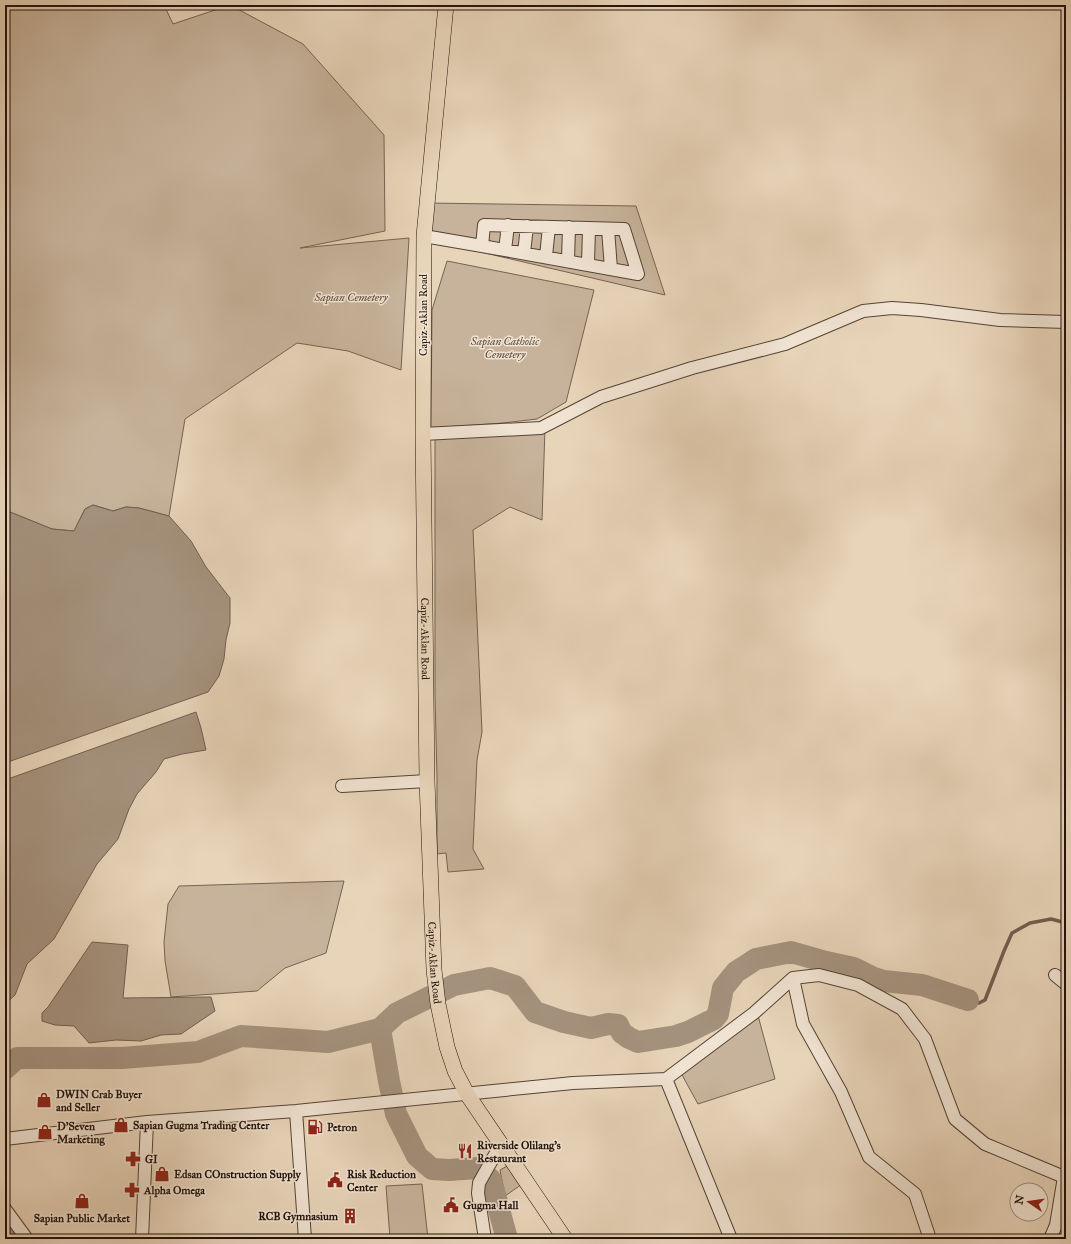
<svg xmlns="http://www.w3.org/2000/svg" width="1071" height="1244" font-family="'IM FELL Great Primer',serif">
	<rect width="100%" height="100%" fill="#e8d4b9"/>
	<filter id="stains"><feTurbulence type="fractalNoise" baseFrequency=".005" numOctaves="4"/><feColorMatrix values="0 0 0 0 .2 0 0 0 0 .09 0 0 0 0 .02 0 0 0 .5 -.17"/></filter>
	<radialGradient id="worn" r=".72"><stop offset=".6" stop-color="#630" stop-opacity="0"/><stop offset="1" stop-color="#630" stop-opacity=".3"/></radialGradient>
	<path fill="#c7b39b" stroke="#756352" d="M5,5H164L173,24L230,5L303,44L384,135L385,231L300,248L409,238L401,370L348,351L297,343L185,419L169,516L139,508L126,507L113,511L93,505L85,509L74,531L52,529L5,510Z
		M427,203L636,206L665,295L425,239Z
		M447,261L594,290L566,402L537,419L503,423L431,428L432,310Z
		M545,428L542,520L510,507L473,530L482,732L477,760L473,849L484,869L448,872L446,853L437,854V778L435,695V434Z
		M344,881L326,953L285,968L257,991L171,997L165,961L164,942L168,904L179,886Z
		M756,1008L775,1079L698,1104L676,1064Z
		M511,1164L525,1182L505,1196L500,1170Z
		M422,1184L428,1239H375L390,1238L386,1186Z"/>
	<path fill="#a5927e" stroke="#715f50" d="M93,505L113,511L126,507L139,508L169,516L191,541L206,567L230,598V623L226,640L224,659L219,676L208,692L5,763V510L52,529L74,531L85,509Z
		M196,712L201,728L206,750L182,754L164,759L156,772L137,794L129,809L118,839L97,864L54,939L27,964L15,995L5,1004V780Z
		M92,942L128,945L123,998L211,997L215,1011L181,1034L161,1035L141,1041L116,1040L89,1043L74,1026L55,1025L42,1021V1013L48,1007Z"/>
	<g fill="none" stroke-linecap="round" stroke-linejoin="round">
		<path stroke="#715f50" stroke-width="3.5" d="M968,1000L979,1003L985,1000L1004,951L1012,933L1030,923L1051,919L1066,923"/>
		<path stroke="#a5927e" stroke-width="22" d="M380,1029L389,1081L396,1114L417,1156L432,1169L449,1170L478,1168L491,1180L507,1239
			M5,1069L17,1058H122L198,1052L241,1036L328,1042L380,1029L397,1013L454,985L490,978L515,986L535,1012L564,1022L591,1028L608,1024L618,1025L622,1033L629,1038L638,1042L676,1036L688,1032L714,1019L718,1014L723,988L736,972L756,959L791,952L826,962L854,968L874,978L884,981L922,985L968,1000
			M5,1236L8,1239"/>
		<g stroke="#544336" stroke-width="14">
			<path id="minor" d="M608,229L611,269
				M424,236L482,246L484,225L624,229L638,274L482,246
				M505,250L508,225
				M524,253L527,226
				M546,256L549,227
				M568,260L569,227
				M588,264L589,228
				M423,434L541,428L601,397L692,368L785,344L863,311L892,308L921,310L1000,320L1066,322
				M342,786L427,781
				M1055,975L1066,984
				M793,978L803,1024L841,1092L869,1157L915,1194L930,1239
				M666,1079L731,1239
				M296,1111L305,1239
				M5,1139L147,1122L296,1111L573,1083L666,1079L754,1013L793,978L819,975L858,985L902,1009L925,1039L955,1119L985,1144L1064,1177L1066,1175
				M5,1209L27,1239
				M142,1239L147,1122
				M485,1239L478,1193L479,1183L501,1144
				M1050,1239L1056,1225L1064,1177"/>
		</g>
		<g stroke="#23130a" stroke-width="16">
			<g id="major">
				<path id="s1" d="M446,5L424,236L423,434L427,781L434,970L438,1004L447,1047L455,1071L467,1094L565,1239"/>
			</g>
		</g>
		<use href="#minor" stroke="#f0e3d2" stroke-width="12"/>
		<use href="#major" stroke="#e8d4b9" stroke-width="15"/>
	</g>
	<defs>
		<g id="shop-bare" transform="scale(1.2)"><path d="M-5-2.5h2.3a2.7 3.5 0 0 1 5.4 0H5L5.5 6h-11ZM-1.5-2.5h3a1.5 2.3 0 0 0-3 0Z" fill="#8f2418" stroke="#f0e3d2" stroke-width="2.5" paint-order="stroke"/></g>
		<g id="fuel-bare" transform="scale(1.2)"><path d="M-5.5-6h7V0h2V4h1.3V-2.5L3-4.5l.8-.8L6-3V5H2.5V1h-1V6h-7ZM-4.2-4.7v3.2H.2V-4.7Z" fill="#8f2418" stroke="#f0e3d2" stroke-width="2.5" paint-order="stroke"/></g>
		<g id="restaurant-bare" transform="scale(1.2)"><path d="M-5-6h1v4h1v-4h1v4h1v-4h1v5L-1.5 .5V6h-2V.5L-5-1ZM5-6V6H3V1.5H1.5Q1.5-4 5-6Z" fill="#8f2418" stroke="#f0e3d2" stroke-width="2.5" paint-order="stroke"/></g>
		<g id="pharmacy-bare" transform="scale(1.2)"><path d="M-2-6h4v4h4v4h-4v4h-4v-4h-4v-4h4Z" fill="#8f2418" stroke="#f0e3d2" stroke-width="2.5" paint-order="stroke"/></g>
		<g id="civic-bare" transform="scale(1.2)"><path d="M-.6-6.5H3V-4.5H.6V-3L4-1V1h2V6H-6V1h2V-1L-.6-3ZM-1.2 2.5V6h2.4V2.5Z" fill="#8f2418" stroke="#f0e3d2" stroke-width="2.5" paint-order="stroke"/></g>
		<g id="building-bare" transform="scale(1.2)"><path d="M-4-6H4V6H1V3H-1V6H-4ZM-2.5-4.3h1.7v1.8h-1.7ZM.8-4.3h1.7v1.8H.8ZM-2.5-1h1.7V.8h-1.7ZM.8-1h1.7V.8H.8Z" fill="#8f2418" stroke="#f0e3d2" stroke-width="2.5" paint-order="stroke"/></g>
	</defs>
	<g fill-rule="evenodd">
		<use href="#shop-bare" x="44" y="1100"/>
		<use href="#shop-bare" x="121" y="1125"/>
		<use href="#fuel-bare" x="315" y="1127"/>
		<use href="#shop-bare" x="45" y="1132"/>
		<use href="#restaurant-bare" x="465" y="1151"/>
		<use href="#pharmacy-bare" x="133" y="1159"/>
		<use href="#shop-bare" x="162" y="1174"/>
		<use href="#civic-bare" x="335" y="1180"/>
		<use href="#pharmacy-bare" x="132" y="1190"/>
		<use href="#shop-bare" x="82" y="1201"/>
		<use href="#civic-bare" x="451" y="1205"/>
		<use href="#building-bare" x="350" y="1216"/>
	</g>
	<g text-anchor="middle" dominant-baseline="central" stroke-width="3" stroke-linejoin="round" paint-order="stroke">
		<g font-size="11" font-style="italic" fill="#5c4b3d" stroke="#f0e3d2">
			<text x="351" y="297">Sapian Cemetery</text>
			<text x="505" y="341">Sapian Catholic<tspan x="505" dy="13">Cemetery</tspan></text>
		</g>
		<g font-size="11" fill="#23130a" stroke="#f0e3d2">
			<text transform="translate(423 315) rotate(-90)">Capiz-Aklan Road</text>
			<text stroke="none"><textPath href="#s1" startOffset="635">Capiz-Aklan Road</textPath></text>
			<text stroke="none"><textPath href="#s1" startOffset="959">Capiz-Aklan Road</textPath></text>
		</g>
		<g font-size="11" font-weight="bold" fill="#23130a" stroke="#f0e3d2" text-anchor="start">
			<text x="56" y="1094">DWIN Crab Buyer<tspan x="56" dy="13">and Seller</tspan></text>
			<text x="133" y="1125">Sapian Gugma Trading Center</text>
			<text x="57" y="1126">D'Seven<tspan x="57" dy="13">Marketing</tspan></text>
			<text x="327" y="1127">Petron</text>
			<text x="477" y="1145">Riverside Olilang's<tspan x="477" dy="13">Restaurant</tspan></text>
			<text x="145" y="1159">GI</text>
			<text x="174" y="1174">Edsan COnstruction Supply</text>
			<text x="347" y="1174">Risk Reduction<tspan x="347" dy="13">Center</tspan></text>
			<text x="144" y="1190">Alpha Omega</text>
			<text x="463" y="1205">Gugma Hall</text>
			<text x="338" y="1216" text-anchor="end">RCB Gymnasium</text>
			<text x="82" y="1218" text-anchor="middle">Sapian Public Market</text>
		</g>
	</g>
	<rect width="1071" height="1244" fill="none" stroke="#e8d4b9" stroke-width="20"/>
	<rect x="6" y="6" width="1059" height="1232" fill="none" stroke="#23130a" stroke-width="2"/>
	<rect x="10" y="10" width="1051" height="1224" fill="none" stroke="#23130a"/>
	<g transform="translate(1029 1202) rotate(283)"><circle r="19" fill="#f0e3d2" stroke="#9e9082"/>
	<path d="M0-3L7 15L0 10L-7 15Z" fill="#8f2418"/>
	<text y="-6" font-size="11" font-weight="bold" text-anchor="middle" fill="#23130a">N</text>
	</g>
	<rect width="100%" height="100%" filter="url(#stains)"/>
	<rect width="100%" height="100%" fill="url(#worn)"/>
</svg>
